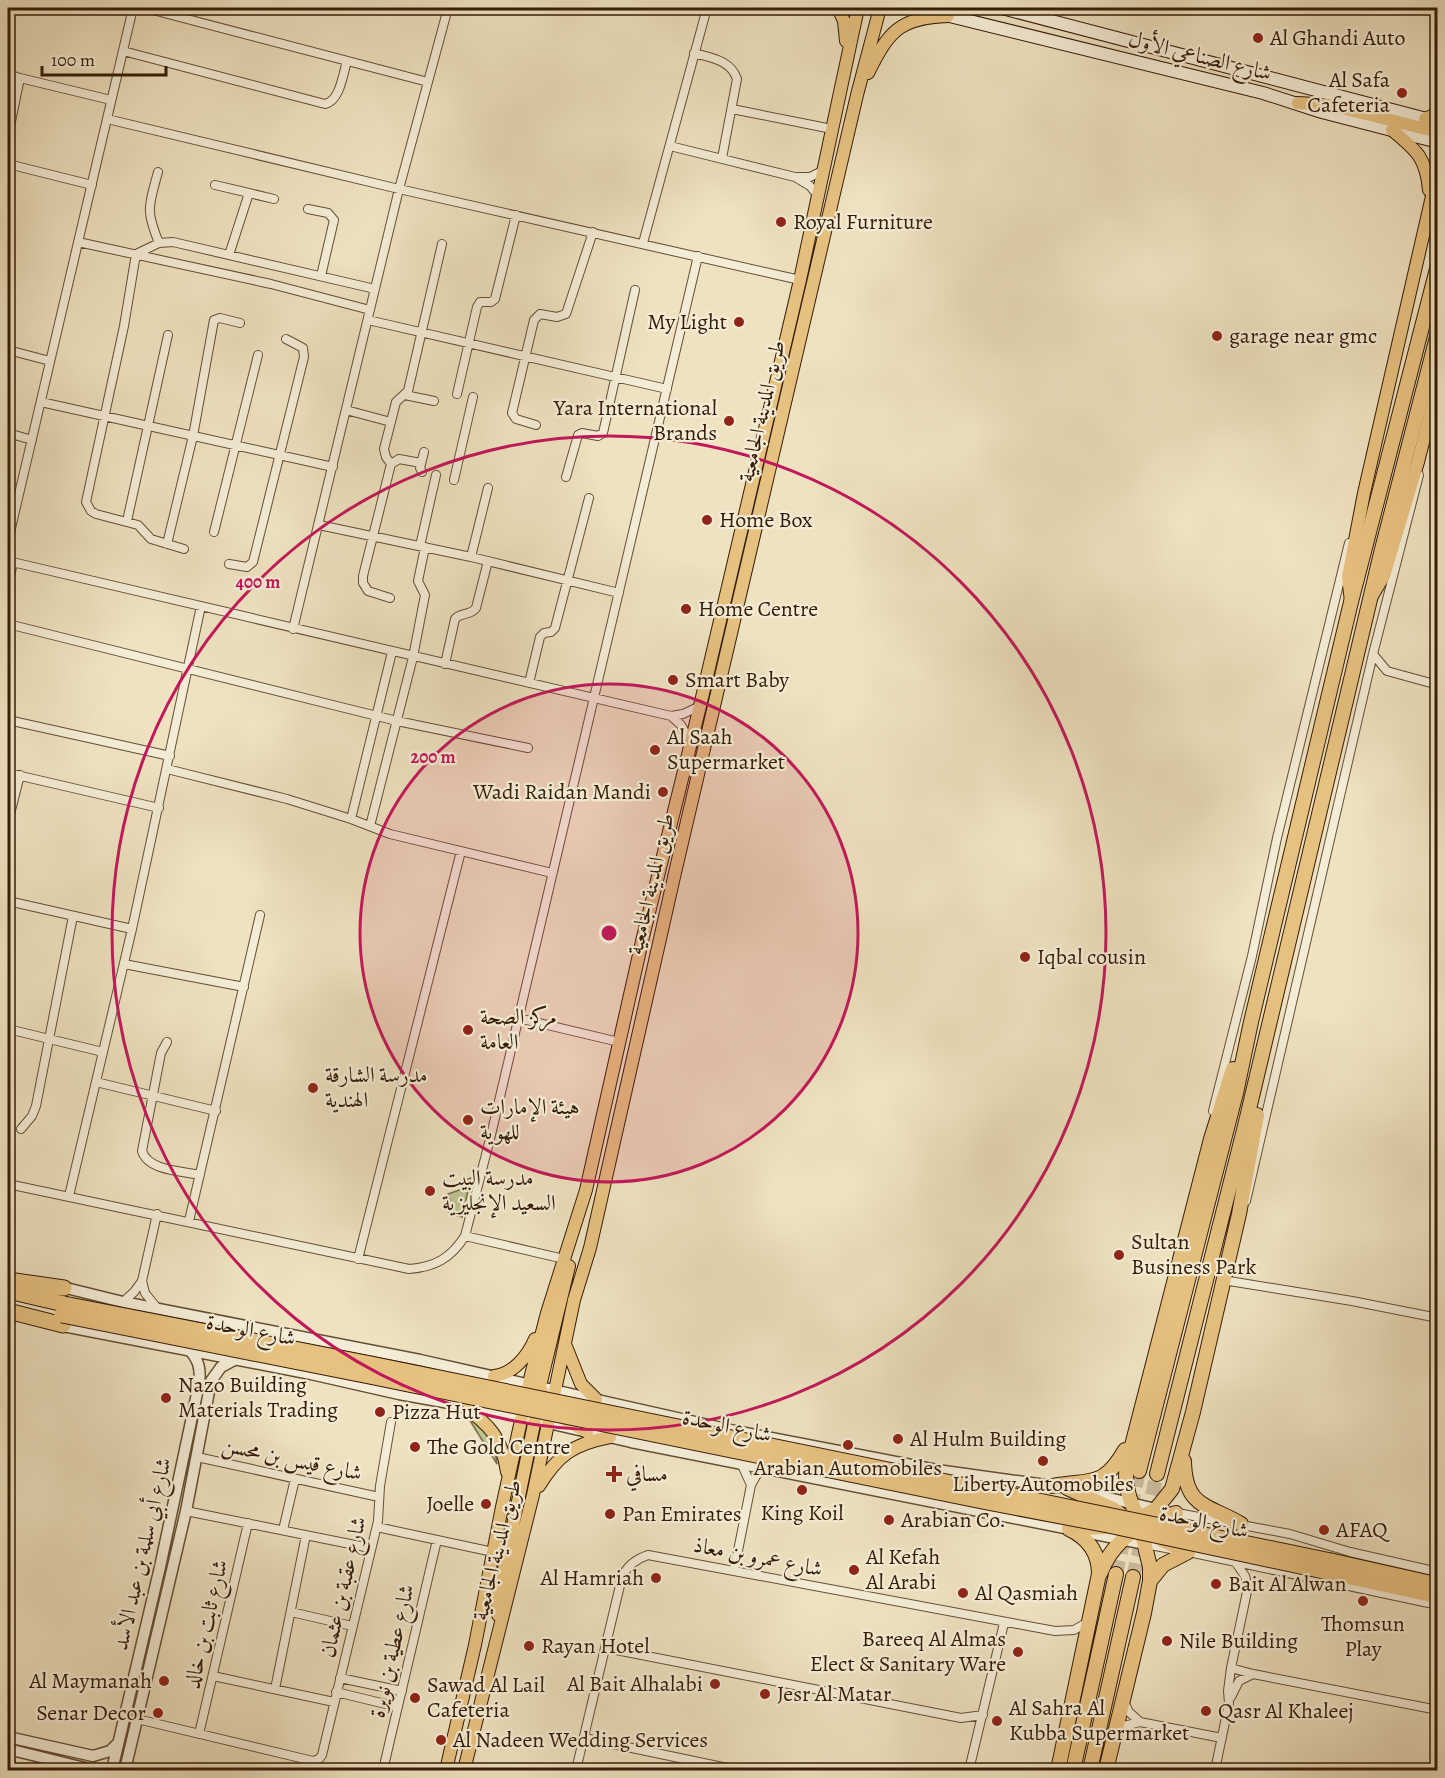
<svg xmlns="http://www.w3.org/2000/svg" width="1445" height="1778" font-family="Alegreya,Amiri,serif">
	<rect width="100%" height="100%" fill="#eee2c0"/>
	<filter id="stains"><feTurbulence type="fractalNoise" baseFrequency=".00333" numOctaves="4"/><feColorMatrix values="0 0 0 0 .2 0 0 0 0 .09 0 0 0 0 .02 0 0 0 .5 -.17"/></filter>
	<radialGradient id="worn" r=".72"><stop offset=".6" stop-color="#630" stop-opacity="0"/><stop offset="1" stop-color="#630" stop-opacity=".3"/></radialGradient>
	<path fill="#bcc290" stroke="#786f4c" stroke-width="1.5" d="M471,1178L462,1217L450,1214L445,1202L450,1200L448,1194L468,1187L466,1180Z
		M469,1419C486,1429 495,1444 497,1464Z"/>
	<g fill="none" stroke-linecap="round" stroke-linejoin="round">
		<path stroke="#c9ba9b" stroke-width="14" stroke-dasharray="14 7" stroke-linecap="butt" d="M1131,1507L1139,1471
			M1116,1574L1125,1534
			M1133,1577L1157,1474"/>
		<g stroke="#634e35" stroke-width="10">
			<path id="minor" d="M145,8L428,82
				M123,51L325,104C340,101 343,74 347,61
				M694,53C711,58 731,60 737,79L722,158
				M8,74L20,78L111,100
				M732,109L832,129
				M107,119L399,189L800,280
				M8,136L20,78
				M670,146L795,177L810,186L819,197
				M8,164L92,185
				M158,172C149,206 145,209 159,243
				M798,177H810L824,170
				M215,185L274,199
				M308,209L328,213L334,220L321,276
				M78,242L271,284L370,310
				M643,243L707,8
				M229,255L249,193
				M368,320L667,389
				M8,350L50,361
				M457,394L477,307L480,302H491L495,299L516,215
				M405,395L434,401
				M41,402L333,467
				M346,410L391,422
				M536,425L516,419L512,413L534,320L540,314L557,317L566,314L593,232
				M8,433L32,440
				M391,464L386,457L384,449L396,402L408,391L442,244
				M422,472L420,468L424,452
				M566,477L578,435L582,433L598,436L603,433L635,290
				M454,480L473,397
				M127,521L168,335
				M319,525L471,557L619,593
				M214,532L258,355
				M8,541L133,8
				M167,544L193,436L214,320L220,318L240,323
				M420,546L436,475
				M184,549L151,539L138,525L96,514L91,511L86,502L124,326L136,254L159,243L173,242L375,289
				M471,557L488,488
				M8,561L671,716L683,714L700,706
				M229,564L247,567L253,562L304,357L303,348L286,339
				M8,585L13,563
				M390,598L368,591L363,583V576L391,464L399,459L421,463
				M8,624L397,721L528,748
				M293,629L399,189L448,8
				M1373,654L1387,671L1438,685
				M445,664L455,619C461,612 470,616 476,608L488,561
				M529,683L540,637L544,633L551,632L555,628L589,498
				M671,716L681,725L691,743
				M8,720L170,756
				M167,769L287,799L351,819L390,834L552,873
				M8,773L159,808
				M351,819L392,652
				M8,822L20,775
				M370,826L413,657L425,595L418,581L425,547
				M8,901L132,929
				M124,964L244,987
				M518,1018L619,1042
				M8,1029L103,1052
				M167,1042L161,1053L142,1151C148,1171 183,1171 200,1175
				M96,1082L216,1111
				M1213,1111L1252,956L1277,838L1349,543
				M21,1129L32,1116L36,1106L73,916
				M8,1184L409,1269C435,1267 451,1258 465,1236L491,1135L698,256
				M69,1196L132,929L201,606
				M1246,1201L1373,654L1419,475
				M189,1221L260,915
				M465,1236L564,1259
				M358,1259L461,851
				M1223,1280L1352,1301L1438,1318
				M142,1281L145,1293L157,1308
				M123,1302L134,1292L142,1281L157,1214
				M197,1457L379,1497
				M741,1463L751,1485
				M186,1511L370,1548
				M1172,1512L1290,1534L1350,1552L1438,1572
				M377,1527L493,1552
				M283,1530L295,1479
				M1145,1544L1171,1549
				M1184,1551L1438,1605
				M734,1571L751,1485L756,1476L764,1468
				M291,1612L352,1626
				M606,1648L961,1718L983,1715
				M1231,1668L1253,1674L1438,1710
				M213,1676L334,1702
				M340,1678L402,1691
				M275,1689L306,1535
				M336,1692L398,1707
				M1231,1697L1239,1681L1253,1674
				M1124,1702L1129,1712L1140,1722
				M137,1719L313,1761L319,1759L322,1755L378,1521L380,1486L391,1422
				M1116,1732L1124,1726L1140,1722L1222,1738
				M199,1734L248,1523
				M584,1738L737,1770
				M8,1752L13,1770
				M383,1770L437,1540
				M576,1770L622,1577C627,1566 636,1559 648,1555L1055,1631L1074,1630L1090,1621
				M969,1770L1004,1623
				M1215,1770L1229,1703L1228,1691L1231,1668L1248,1587L1245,1576L1236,1563"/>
		</g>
		<g stroke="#634e35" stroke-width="13">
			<path id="tertiary" d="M58,1286L123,1302L420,1360L735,1431L937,1470L1060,1487
				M58,1325L311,1374L399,1394L505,1413L631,1442L1145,1544
				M1087,1493L1156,1509
				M8,1737L93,1756L110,1751L118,1743
				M8,1749L93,1770
				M112,1770L160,1567L199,1384C201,1370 199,1359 188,1349
				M125,1770L186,1511L211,1381L221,1367L236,1359"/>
		</g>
		<g stroke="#351c07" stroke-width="14">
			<path id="secondary" d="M917,8L1263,93L1322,112L1438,142
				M1002,8L1438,122"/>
		</g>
		<g stroke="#351c07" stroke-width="14">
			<path id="primary" d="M838,8L844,21L846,41
				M868,73C889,31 899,18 948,16
				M1298,103L1330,105L1438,132
				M1425,119L1438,113
				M1392,130C1416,150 1426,157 1429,190
				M1372,596L1384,576L1418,462L1438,383
				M1351,601L1348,577L1364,493L1438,170
				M565,1344L581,1384L596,1399
				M494,1376C514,1374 528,1355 535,1339
				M547,1405L540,1386L569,1266
				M463,1406C490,1425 502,1438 507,1472
				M560,1417L587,1432
				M539,1486C558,1455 573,1444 610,1437
				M498,1615V1598L535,1419L536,1403
				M446,1770L475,1645L502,1507L531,1375L547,1313L586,1190L643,937L700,706L800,280L858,8
				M464,1770L533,1495L574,1300L590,1248L674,877L857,95L880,8"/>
		</g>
		<g stroke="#351c07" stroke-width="16">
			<path id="trunk" d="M1184,1461C1185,1508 1207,1504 1241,1524
				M1139,1471L1236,1093L1251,1022L1351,602L1438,265
				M1157,1474L1245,1126L1381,553L1438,333
				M1052,1486C1090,1479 1103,1489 1125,1450
				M1067,1488L1113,1509L1132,1523L1143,1538L1150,1567V1581L1144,1613L1106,1770
				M1132,1523L1156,1509L1172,1489L1193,1412L1239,1214L1257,1115
				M1147,1528C1132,1511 1123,1488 1127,1465L1211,1139L1233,1069
				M1069,1529L1105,1527
				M1162,1540L1188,1552
				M1100,1574C1113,1540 1141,1521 1176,1513
				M1150,1581L1163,1565L1188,1552
				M1058,1770L1099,1574C1099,1553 1088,1538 1069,1529
				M1073,1770L1116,1574
				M1090,1770L1133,1577"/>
		</g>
		<g stroke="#351c07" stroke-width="17">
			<path id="motorway" d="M8,1280L64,1288
				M8,1291L64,1304
				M8,1311L63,1325
				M1331,1561L1438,1585
				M1328,1572L1438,1596"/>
		</g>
		<use href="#minor" stroke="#f4ecd6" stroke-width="8"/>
		<use href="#tertiary" stroke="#f4ecd6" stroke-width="10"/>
		<use href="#secondary" stroke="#f4ecd6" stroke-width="12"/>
		<use href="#primary" stroke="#e7c180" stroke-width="12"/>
		<use href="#trunk" stroke="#e7c180" stroke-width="14"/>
		<use href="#motorway" stroke="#e7c180" stroke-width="15"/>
		<g stroke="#351c07" stroke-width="17" stroke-linecap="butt">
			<path id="motorway-bridge" d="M64,1304L371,1364L1331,1561
				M62,1315L369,1376L982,1501L1108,1525L1328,1572"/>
		</g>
		<use href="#motorway-bridge" stroke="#e7c180" stroke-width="15"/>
	</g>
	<circle cx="609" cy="933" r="249" fill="#c2185b" fill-opacity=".12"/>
	<g fill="none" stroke="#c2185b" stroke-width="3">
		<circle cx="609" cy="933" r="249"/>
		<circle cx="609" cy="933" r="497"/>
	</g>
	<g fill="#8f2418" stroke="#f4ecd6" stroke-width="2">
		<circle cx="1258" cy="38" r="6"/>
		<circle cx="1402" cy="93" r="6"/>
		<circle cx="781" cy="222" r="6"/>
		<circle cx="739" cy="322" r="6"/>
		<circle cx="1217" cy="336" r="6"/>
		<circle cx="729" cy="421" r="6"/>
		<circle cx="707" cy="520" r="6"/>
		<circle cx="686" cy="609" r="6"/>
		<circle cx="673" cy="680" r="6"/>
		<circle cx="655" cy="750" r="6"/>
		<circle cx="663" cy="792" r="6"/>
		<circle cx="1025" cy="957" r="6"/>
		<circle cx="468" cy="1030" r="6"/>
		<circle cx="313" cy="1088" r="6"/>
		<circle cx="468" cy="1120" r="6"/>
		<circle cx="430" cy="1191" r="6"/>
		<circle cx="1119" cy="1255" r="6"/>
		<circle cx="166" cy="1398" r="6"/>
		<circle cx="380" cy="1412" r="6"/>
		<circle cx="898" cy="1439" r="6"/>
		<circle cx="848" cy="1445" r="6"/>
		<circle cx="415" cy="1447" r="6"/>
		<circle cx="1043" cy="1461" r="6"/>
		<path d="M611 1465h6v6h6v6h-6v6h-6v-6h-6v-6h6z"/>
		<circle cx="802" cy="1490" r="6"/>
		<circle cx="486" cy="1504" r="6"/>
		<circle cx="610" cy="1514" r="6"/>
		<circle cx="889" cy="1520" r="6"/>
		<circle cx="1324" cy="1530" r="6"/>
		<circle cx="854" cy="1570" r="6"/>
		<circle cx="656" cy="1578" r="6"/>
		<circle cx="1216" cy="1584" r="6"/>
		<circle cx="963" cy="1593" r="6"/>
		<circle cx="1363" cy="1601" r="6"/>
		<circle cx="1167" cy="1641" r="6"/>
		<circle cx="529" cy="1646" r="6"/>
		<circle cx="1018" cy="1652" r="6"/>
		<circle cx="164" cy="1681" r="6"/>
		<circle cx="715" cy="1684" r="6"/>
		<circle cx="765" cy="1694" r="6"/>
		<circle cx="415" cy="1698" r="6"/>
		<circle cx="1206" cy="1711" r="6"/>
		<circle cx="158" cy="1713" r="6"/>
		<circle cx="997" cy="1721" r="6"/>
		<circle cx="441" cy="1740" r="6"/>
	</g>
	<g text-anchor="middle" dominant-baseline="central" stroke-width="4.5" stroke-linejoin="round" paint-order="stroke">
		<g font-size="22" fill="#351c07" stroke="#f4ecd6" text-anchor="start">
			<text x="1270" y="38">Al Ghandi Auto</text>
			<text x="1390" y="80" text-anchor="end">Al Safa<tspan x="1390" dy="25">Cafeteria</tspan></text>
			<text x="793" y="222">Royal Furniture</text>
			<text x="727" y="322" text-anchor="end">My Light</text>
			<text x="1229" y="336">garage near gmc</text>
			<text x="717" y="408" text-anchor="end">Yara International<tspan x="717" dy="25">Brands</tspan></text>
			<text x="719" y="520">Home Box</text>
			<text x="698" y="609">Home Centre</text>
			<text x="685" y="680">Smart Baby</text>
			<text x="667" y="737">Al Saah<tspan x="667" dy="25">Supermarket</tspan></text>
			<text x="651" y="792" text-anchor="end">Wadi Raidan Mandi</text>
			<text x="1037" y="957">Iqbal cousin</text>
			<text x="480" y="1017">مركز الصحة<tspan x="480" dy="25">العامة</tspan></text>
			<text x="325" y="1075">مدرسة الشارقة<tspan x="325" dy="25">الهندية</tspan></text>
			<text x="480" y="1107">هيئة الإمارات<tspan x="480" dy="25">للهوية</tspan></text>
			<text x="442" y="1178">مدرسة البيت<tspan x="442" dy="25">السعيد الإنجليزية</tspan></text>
			<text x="1131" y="1242">Sultan<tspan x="1131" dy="25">Business Park</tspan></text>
			<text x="178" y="1385">Nazo Building<tspan x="178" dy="25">Materials Trading</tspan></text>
			<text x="392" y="1412">Pizza Hut</text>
			<text x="910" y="1439">Al Hulm Building</text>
			<text x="427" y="1447">The Gold Centre</text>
			<text x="848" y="1468" text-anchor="middle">Arabian Automobiles</text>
			<text x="626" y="1474">مسافي</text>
			<text x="1043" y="1484" text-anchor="middle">Liberty Automobiles</text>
			<text x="474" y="1504" text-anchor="end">Joelle</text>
			<text x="802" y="1513" text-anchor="middle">King Koil</text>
			<text x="622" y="1514">Pan Emirates</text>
			<text x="901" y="1520">Arabian Co.</text>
			<text x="1336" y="1530">AFAQ</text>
			<text x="866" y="1557">Al Kefah<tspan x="866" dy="25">Al Arabi</tspan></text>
			<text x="644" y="1578" text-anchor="end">Al Hamriah</text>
			<text x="1228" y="1584">Bait Al Alwan</text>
			<text x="975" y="1593">Al Qasmiah</text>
			<text x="1363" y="1624" text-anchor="middle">Thomsun<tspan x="1363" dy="25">Play</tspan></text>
			<text x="1006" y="1639" text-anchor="end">Bareeq Al Almas<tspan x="1006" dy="25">Elect &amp; Sanitary Ware</tspan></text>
			<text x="1179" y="1641">Nile Building</text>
			<text x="541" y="1646">Rayan Hotel</text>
			<text x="152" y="1681" text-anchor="end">Al Maymanah</text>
			<text x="703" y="1684" text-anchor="end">Al Bait Alhalabi</text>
			<text x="427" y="1685">Sawad Al Lail<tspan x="427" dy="25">Cafeteria</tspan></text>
			<text x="777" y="1694">Jesr Al Matar</text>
			<text x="1009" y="1708">Al Sahra Al<tspan x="1009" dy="25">Kubba Supermarket</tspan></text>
			<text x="1218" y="1711">Qasr Al Khaleej</text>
			<text x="146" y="1713" text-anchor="end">Senar Decor</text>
			<text x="453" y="1740">Al Nadeen Wedding Services</text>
		</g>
		<g font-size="22" fill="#351c07" stroke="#f4ecd6">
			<text transform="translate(1200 56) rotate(14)">شارع الصناعي الأول</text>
			<text transform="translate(762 411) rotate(-77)">طريق المدينة الجامعية</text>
			<text transform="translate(651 884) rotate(-77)">طريق المدينة الجامعية</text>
			<text transform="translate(251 1330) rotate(11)">شارع الوحدة</text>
			<text transform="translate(727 1426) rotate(12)">شارع الوحدة</text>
			<text transform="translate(292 1459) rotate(12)">شارع قيس بن محسن</text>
			<text transform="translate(1204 1522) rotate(12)">شارع الوحدة</text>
			<text transform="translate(497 1550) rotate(-76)">طريق المدينة الجامعية</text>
			<text transform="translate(142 1554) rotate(-77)">شارع أبي سلمة بن عبد الأسد</text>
			<text transform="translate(758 1557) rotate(11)">شارع عمرو بن معاذ</text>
			<text transform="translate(343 1587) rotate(-77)">شارع عقبة بن عثمان</text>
			<text transform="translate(206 1624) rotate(-77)">شارع ثابت بن خالد</text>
			<text transform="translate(392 1651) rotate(-77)">شارع عطية بن نويرة</text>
		</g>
	</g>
	<circle cx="609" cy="933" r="9" fill="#c2185b" stroke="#f4ecd6" stroke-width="3"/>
	<g font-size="18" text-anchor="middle" font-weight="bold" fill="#c2185b" stroke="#f4ecd6" stroke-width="4.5" stroke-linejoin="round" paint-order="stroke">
		<text x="258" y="588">400 m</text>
		<text x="433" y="763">200 m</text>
	</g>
	<rect width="1445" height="1778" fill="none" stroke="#eee2c0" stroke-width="30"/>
	<rect x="9" y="9" width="1427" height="1760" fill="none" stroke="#351c07" stroke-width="3"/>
	<rect x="15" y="15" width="1415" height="1748" fill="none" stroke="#351c07" stroke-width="1.5"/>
	<path d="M42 66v9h124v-9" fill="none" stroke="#351c07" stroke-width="3"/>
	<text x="51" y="66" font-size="18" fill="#351c07" stroke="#f4ecd6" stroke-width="4.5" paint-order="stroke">100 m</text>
	<rect width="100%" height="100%" filter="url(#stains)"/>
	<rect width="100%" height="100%" fill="url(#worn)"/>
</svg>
